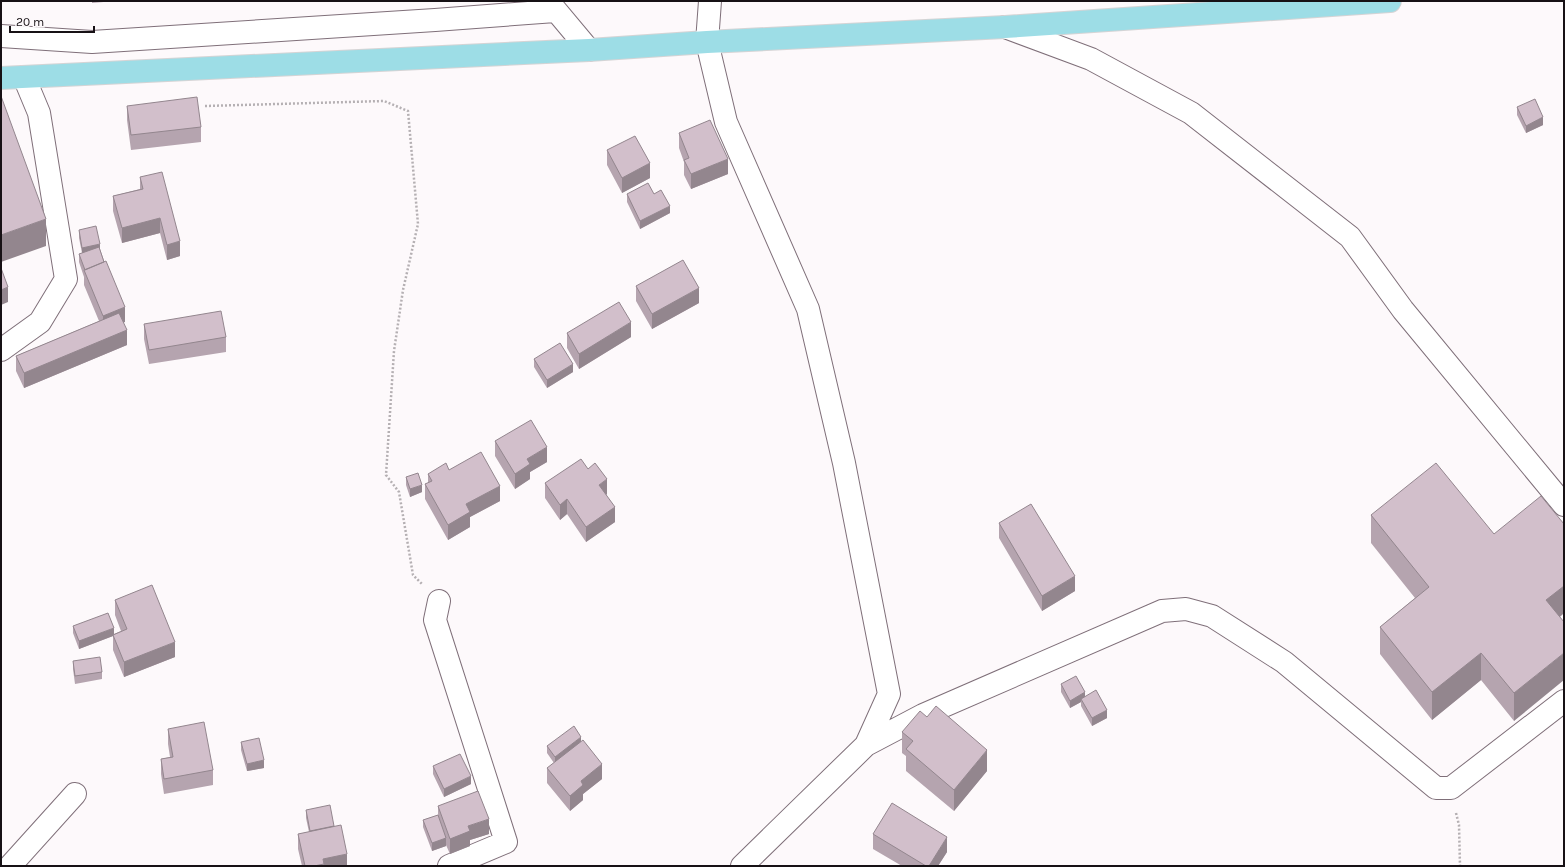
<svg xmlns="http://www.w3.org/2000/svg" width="1565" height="867" font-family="Karla,sans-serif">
	<rect width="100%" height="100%" fill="#fdf9fb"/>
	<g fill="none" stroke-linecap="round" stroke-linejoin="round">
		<g stroke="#7f6f79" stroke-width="24">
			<path id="minor" d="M548,1L589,50
				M710,1L707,42L726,122L808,309L844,463L889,694L866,745
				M1005,27L1091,59L1191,113L1350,237L1403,310L1564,505
				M1,36L92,42L435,20L555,11
				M1,350L40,322L66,279L39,113L24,77
				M439,601L435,620L506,842L449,866
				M10,866L75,794
				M742,866L866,745L923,715L1162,611L1186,609L1212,616L1284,662L1436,788H1451L1564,701"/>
		</g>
		<g stroke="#d5d4d5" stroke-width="24">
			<path id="major" d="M1,78L589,50L707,42L1005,27L1390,1"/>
		</g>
		<path stroke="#b5b0b3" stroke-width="2.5" stroke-dasharray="2 2" stroke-linecap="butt" d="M205,106L384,101L408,111L418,224L403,290L394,351L386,475L399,492L413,575L422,584
			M1456,813L1459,825L1460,866"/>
		<use href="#minor" stroke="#fff" stroke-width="22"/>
		<use href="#major" stroke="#9ddde6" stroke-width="22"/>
	</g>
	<path fill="#b5a4af" d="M92,1H115L92,3Z
		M127,106L201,127V142L131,150L127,120Z
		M1517,107L1543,125L1526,133L1517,115Z
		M679,133L728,174L691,189L684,175V162L679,148Z
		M607,150L650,178L622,193L607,165Z
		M140,177L180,256L167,260L160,233L122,243L113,211V196L140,189Z
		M627,194H654L670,213L640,229L627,202Z
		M79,230L100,249L125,322H123L127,345L24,388L16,371V356L99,321L84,285V277L79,262V254L82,253L79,238Z
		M636,286L699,303L652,329L636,301Z
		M144,324L226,337V352L149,364L144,339Z
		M567,333L631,337L579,369L567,348Z
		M534,359L573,372L547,388L534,367Z
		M495,441L547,462L530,472V479L515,489L495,456Z
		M449,470L500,501L470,517V527L448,540L425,499V484L428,483V474Z
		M406,477L422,492L410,497L406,485Z
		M545,483L607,494L606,495L615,522L586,542L567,514L560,520L545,498Z
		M1371,515L1494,534L1564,524V613L1560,617L1514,721L1481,680L1432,720L1380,654V627L1415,598L1371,543Z
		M999,523L1075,591L1042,611L999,538Z
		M115,600L175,657L124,677L113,650V636L79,649L73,633V626L114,634L121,631L115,615Z
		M73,661L102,672V679L75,684L73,669Z
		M1061,684L1085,696L1107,718L1092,726L1081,706V702L1070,708L1061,692Z
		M168,729L213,770V785L164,794L161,774V759L170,757L168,744Z
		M902,732L987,771L954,811L906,771V756L902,753Z
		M581,741L602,779L583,794V800L570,811L547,783V768L554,763L547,753V746Z
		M241,742L264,768L247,771L241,750Z
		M433,766L471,784L444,797L433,774Z
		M438,806L489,834L470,840V846L450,854L446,845V846L432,851L423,827V820L438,815Z
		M306,810L334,826L347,866H302L298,849V834L309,832L306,818Z
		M873,834L947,852L938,866H902L873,849Z"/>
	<path fill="#93868e" d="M1543,117V125L1526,133V126Z
		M728,159V174L691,189V174Z
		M650,163V178L622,193V178Z
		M670,206V213L640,229V221Z
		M160,218V233L122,243V228Z
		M46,219V246L1,262V235Z
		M180,241V256L167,260V245Z
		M100,244V252L82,255V248Z
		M8,287V302L1,305V290Z
		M699,288V303L652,329V314Z
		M125,307V322L103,331V316Z
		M631,322V337L579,369V354Z
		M127,330V345L24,388V373Z
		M573,364V372L547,388V380Z
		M547,447V462L530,472V479L515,489V474L527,459Z
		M607,479V494L599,500V485Z
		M422,485V492L410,497V489Z
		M500,486V501L470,517V527L448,540V525L466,504Z
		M567,499V514L560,520V505Z
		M615,507V522L586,542V527Z
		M1075,576V591L1042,611V596Z
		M1564,586V613L1546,628V600Z
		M114,628V636L113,635V636L79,649V641Z
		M175,642V657L124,677V662Z
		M1481,653V680L1432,720V692Z
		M1564,653V680L1514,721V693Z
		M1085,692V700L1081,699V702L1070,708V701Z
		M1107,710V718L1092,726V718Z
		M581,737V745L555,764V757Z
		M987,750V771L954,811V790Z
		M264,760V768L247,771V764Z
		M602,764V779L583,794V800L570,811V796L581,781Z
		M471,776V784L444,797V789Z
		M489,819V834L470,840V846L450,854V839L468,826Z
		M947,837V852L938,866H929Z
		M446,838V846L432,851V843Z
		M347,854V866H324L323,859Z"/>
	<path fill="#d2bfcb" stroke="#93868e" d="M1,96L46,219L1,235Z
		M197,97L201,127L131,135L127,106Z
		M1535,99L1543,117L1526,126L1517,107Z
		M710,120L728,159L691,174L684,160L689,158L679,133Z
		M635,136L650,163L622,178L607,150Z
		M162,172L180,241L167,245L160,218L122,228L113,196L143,189L140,177Z
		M648,183L654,194L661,190L670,206L640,221L627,194Z
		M96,226L100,244L82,248L79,230Z
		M99,247L104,262L85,270L79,254Z
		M683,260L699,288L652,314L636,286Z
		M106,261L125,307L103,316L84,270Z
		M1,268L8,287L1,290Z
		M619,302L631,322L579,354L567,333Z
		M221,311L226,337L149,350L144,324Z
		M119,313L127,330L24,373L16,356Z
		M560,343L573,364L547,380L534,359Z
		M531,420L547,447L527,459L530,464L515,474L495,441Z
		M481,452L500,486L466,504L470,512L448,525L425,484L432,481L428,474L446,463L449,470Z
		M581,459L588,469L595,463L607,479L599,485L615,507L586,527L567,499L560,505L545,483Z
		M1436,463L1494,534L1541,496L1564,524V586L1546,600L1564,622V653L1514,693L1481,653L1432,692L1380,627L1429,587L1371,515Z
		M418,473L422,485L410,489L406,477Z
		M1031,504L1075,576L1042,596L999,523Z
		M152,585L175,642L124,662L113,635L127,629L115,600Z
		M108,613L114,628L79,641L73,626Z
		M100,657L102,672L75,676L73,661Z
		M1076,676L1085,692L1070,701L1061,684Z
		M1096,690L1107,710L1092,718L1081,699Z
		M936,706L987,750L954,790L906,749L913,741L902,732L920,711L927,717Z
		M204,722L213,770L164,779L161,759L173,757L168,729Z
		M574,726L581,737L555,757L547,746Z
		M259,738L264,760L247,764L241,742Z
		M583,740L602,764L581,781L583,785L570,796L547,768Z
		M460,754L471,776L444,789L433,766Z
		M478,791L489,819L468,826L470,831L450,839L438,806Z
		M892,803L947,837L929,866H926L873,834Z
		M330,805L334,826L310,831L306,810Z
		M438,815L446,838L432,843L423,820Z
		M341,825L347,854L323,859L324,864L314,866H305L298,834Z"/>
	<rect width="1565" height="867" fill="none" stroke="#171115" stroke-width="4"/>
	<path d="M10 26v6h84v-6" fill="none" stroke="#171115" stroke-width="2"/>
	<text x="16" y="26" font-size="12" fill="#171115" stroke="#fdf9fb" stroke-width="3" paint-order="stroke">20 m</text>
</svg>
